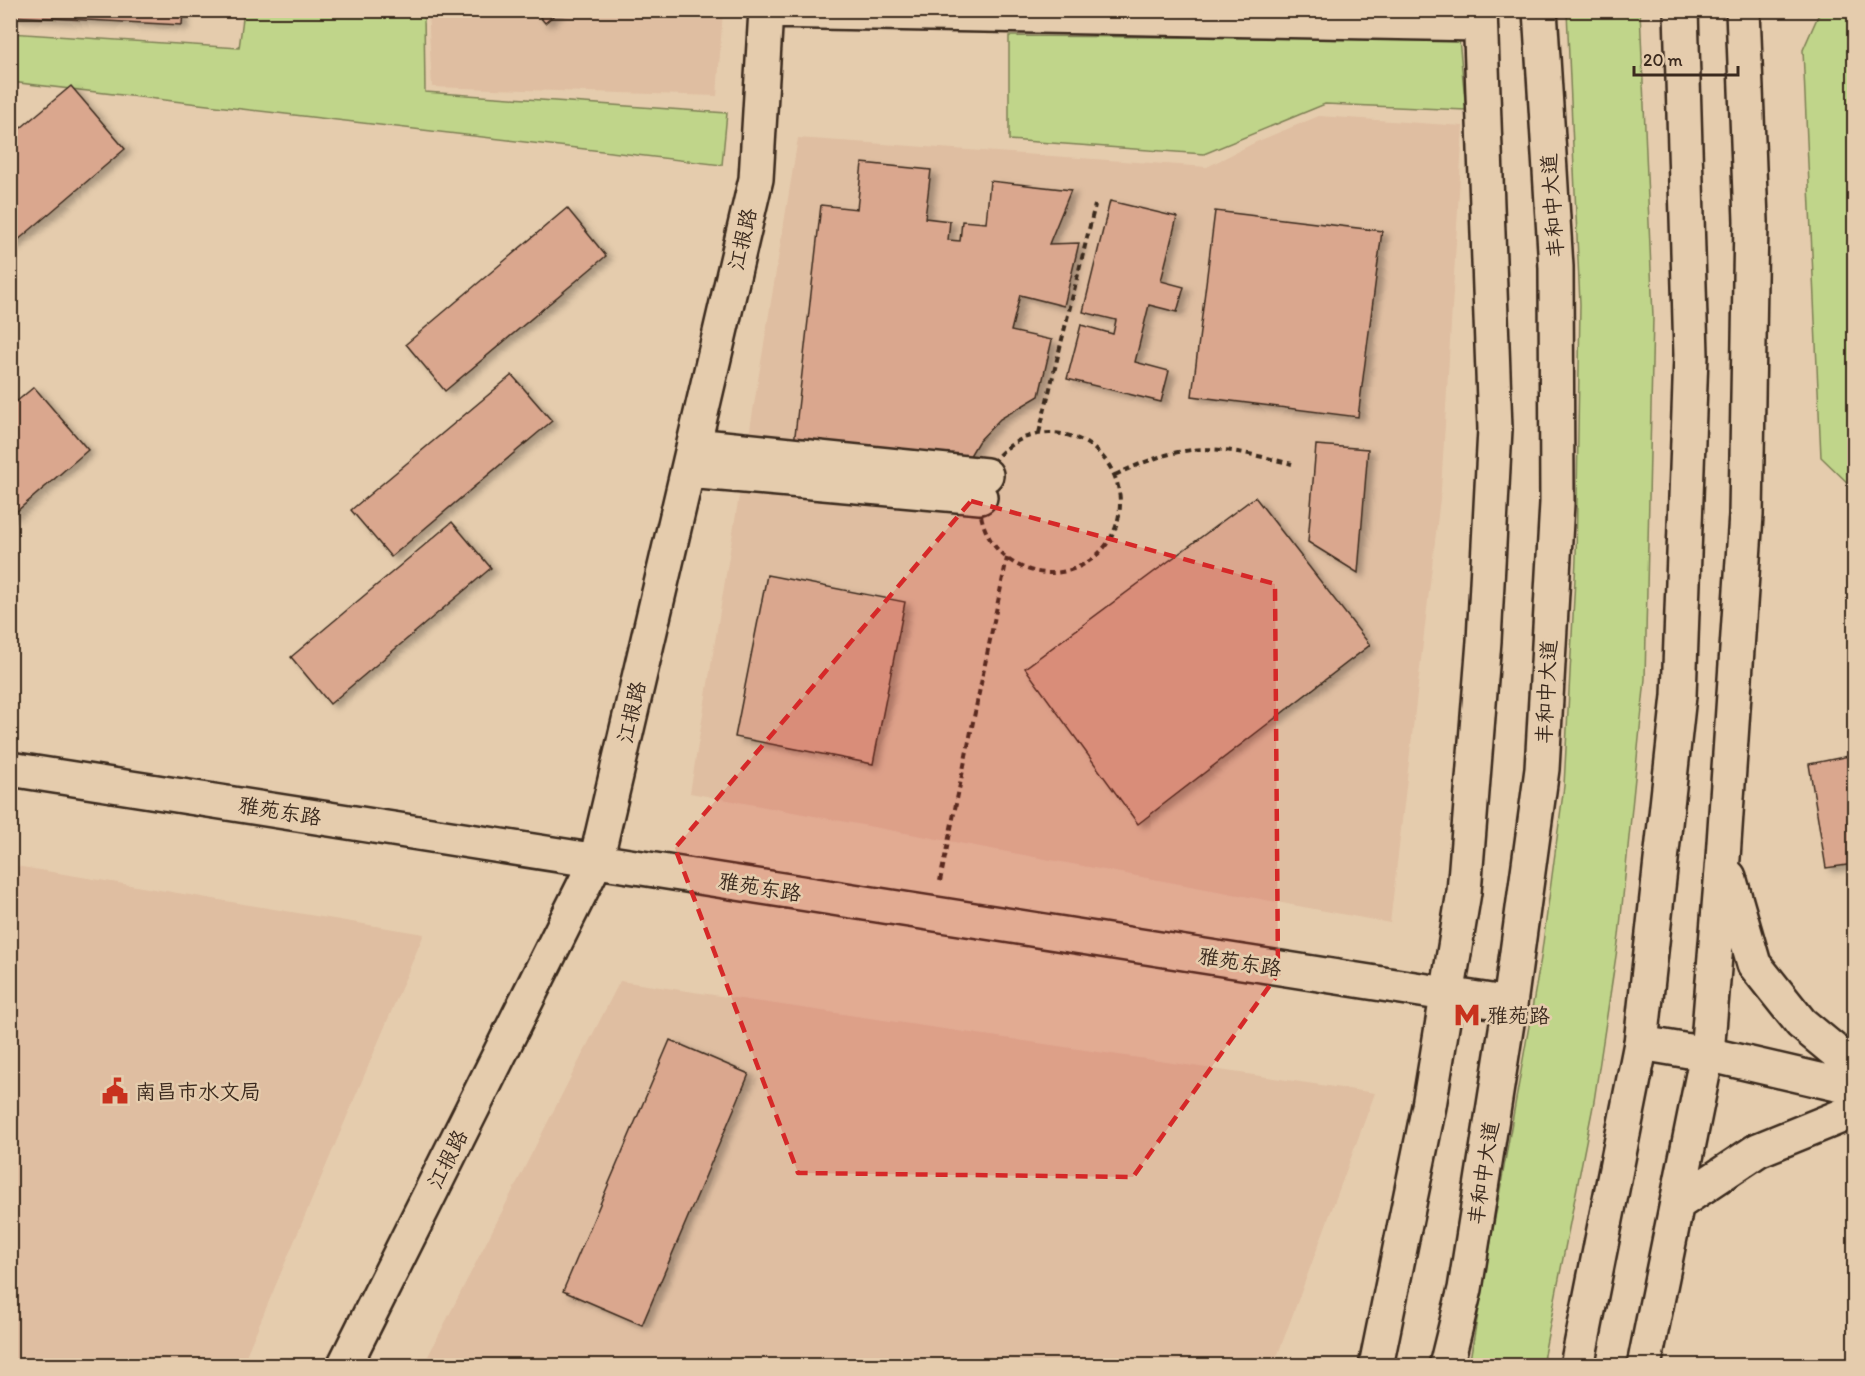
<svg xmlns="http://www.w3.org/2000/svg" width="1865" height="1376" font-family="Itim,'LXGW WenKai TC',sans-serif">
	<defs>
		<filter id="shadow"><feDropShadow dx="6" dy="4" stdDeviation="3" flood-color="#0004"/></filter>
	</defs>
	<rect width="100%" height="100%" fill="#e5ccad"/>
	<filter id="ink" filterUnits="userSpaceOnUse"><feTurbulence type="fractalNoise" baseFrequency=".0167" numOctaves="2"/><feDisplacementMap in="SourceGraphic" scale="12" xChannelSelector="R" yChannelSelector="G"/><feConvolveMatrix kernelMatrix="1 2 1 2 8 2 1 2 1" color-interpolation-filters="sRGB"/></filter>
	<g filter="url(#ink)">
		<path fill="#dfbea1" d="M428,11H723L717,96L432,87Z
			M1319,116L1463,126L1441,490L1390,923L690,793L798,138L1207,167L1256,142Z
			M10,865L424,934L242,1365H11Z
			M620,981L1375,1093L1274,1365L423,1366Z"/>
		<path fill="#c0d58a" stroke="#7e8054" stroke-width="1.5" d="M244,11H424L425,92L727,113L722,165L11,82L10,33L239,48Z
			M1567,11H1640L1653,317L1645,679L1619,936L1594,1101L1542,1365H1469L1541,958L1564,786L1576,560L1580,304Z
			M1823,11H1854V489L1821,457L1803,50L1818,16Z
			M1009,36L1459,39L1466,110L1325,104L1204,154L1009,140Z"/>
		<path fill="#daa78e" stroke="#3b2a1e" stroke-width="1.5" filter="url(#shadow)" d="M10,10H183L182,25L10,16Z
			M534,10H560L545,23Z
			M71,86L125,149L10,247V137Z
			M862,163L931,170L925,218L950,221L948,240L960,241L962,221L986,223L990,181L1071,190L1049,244L1079,243L1064,306L1020,295L1011,331L1052,340L1039,396L1000,419L978,442L961,471L793,453L821,205L857,209Z
			M1110,201L1177,217L1161,281L1184,287L1177,312L1149,305L1135,362L1169,371L1161,402L1067,379L1081,325L1113,334L1116,320L1083,312Z
			M567,208L606,256L445,391L406,344Z
			M1215,211L1382,231L1358,417L1192,396Z
			M512,375L552,421L391,557L351,510Z
			M34,387L88,450L10,517V407Z
			M1316,445L1368,449L1358,573L1308,542Z
			M1255,497L1370,645L1138,824L1025,668Z
			M452,522L491,568L330,704L291,657Z
			M767,575L905,602L873,764L735,737Z
			M1854,755V864L1826,868L1809,764Z
			M670,1040L749,1074L642,1325L563,1291Z
			M532,1359L546,1366H529Z"/>
		<g fill="none" stroke-linecap="round" stroke-linejoin="round">
			<g stroke="#3b2a1e" stroke-width="38">
				<path id="minor" d="M766,11L1480,24
					M694,445L986,475
					M688,471L980,497
					M10,769L1510,1004
					M1641,1043L1707,1054L1854,1088
					M344,1366L596,861L756,179L766,10"/>
			</g>
			<g stroke="#3b2a1e" stroke-width="38">
				<path id="major" d="M1729,877L1754,964L1801,1023L1854,1067
					M1677,1204L1758,1150L1854,1111
					M1376,1366L1429,1106L1464,892L1484,641L1495,429L1480,10
					M1446,1366L1465,1289L1510,1004L1542,769L1557,503L1556,267L1540,10
					M1577,1366L1641,1043L1679,696L1691,355L1681,10
					M1644,1366L1707,1054L1723,858L1746,515L1751,221L1743,10"/>
			</g>
			<path stroke="#3b2a1e" stroke-width="4" stroke-dasharray="6 4.5" stroke-linecap="butt" d="M1039,433L1095,205
				M980 503a70 70 0 1 1 140 0a70 70 0 1 1-140 0Z
				M1115,475C1189,440 1215,445 1292,464
				M940,881L1007,558"/>
			<use href="#minor" stroke="#e5ccad" stroke-width="33"/>
			<use href="#major" stroke="#e5ccad" stroke-width="33"/>
		</g>
	</g>
	<path fill="#d62828" fill-opacity="0.2" stroke="#d62828" stroke-width="4.5" stroke-dasharray="12 8" stroke-linejoin="round" d="M971,501L1275,584L1278,974L1133,1177L798,1173L675,848Z"/>
	<defs>
		<g id="metro-bare" transform="scale(2.07)"><path d="M-5.5 5V-5H-3L0 0L3-5H5.5V5H3V-.5L0 4L-3-.5V5Z" fill="#c8321e" stroke="#e5ccad" stroke-width="2.5" paint-order="stroke"/></g>
		<g id="civic-bare" transform="scale(2.07)"><path d="M-.6-6.5H3V-4.5H.6V-3L4-1V1h2V6H-6V1h2V-1L-.6-3ZM-1.2 2.5V6h2.4V2.5Z" fill="#c8321e" stroke="#e5ccad" stroke-width="2.5" paint-order="stroke"/></g>
	</defs>
	<g fill-rule="evenodd">
		<use href="#metro-bare" x="1467" y="1015"/>
		<use href="#civic-bare" x="115" y="1091"/>
	</g>
	<g text-anchor="middle" dominant-baseline="central" stroke-width="5" stroke-linejoin="round" paint-order="stroke">
		<g font-size="21" fill="#3b2a1e" stroke="#e5ccad">
			<text transform="translate(1552 206) rotate(-94)">丰和中大道</text>
			<text transform="translate(742 239) rotate(-77)">江报路</text>
			<text transform="translate(1546 692) rotate(-87)">丰和中大道</text>
			<text transform="translate(631 712) rotate(-77)">江报路</text>
			<text transform="translate(280 811) rotate(9)">雅苑东路</text>
			<text transform="translate(760 887) rotate(9)">雅苑东路</text>
			<text transform="translate(1240 962) rotate(9)">雅苑东路</text>
			<text transform="translate(447 1159) rotate(-63)">江报路</text>
			<text transform="translate(1483 1173) rotate(-81)">丰和中大道</text>
		</g>
		<g font-size="21" fill="#3b2a1e" stroke="#e5ccad" text-anchor="start">
			<text x="1487" y="1015">雅苑路</text>
			<text x="135" y="1091">南昌市水文局</text>
		</g>
	</g>
	<rect width="1865" height="1376" fill="none" stroke="#e5ccad" stroke-width="36"/>
	<rect x="18" y="18" width="1829" height="1340" fill="none" stroke="#3b2a1e" stroke-width="2" filter="url(#ink)"/>
	<path d="M1634 66v9h104v-9" fill="none" stroke="#3b2a1e" stroke-width="3"/>
	<text x="1643" y="66" font-size="18" fill="#3b2a1e" stroke="#e5ccad" stroke-width="4.5" paint-order="stroke">20 m</text>
</svg>
